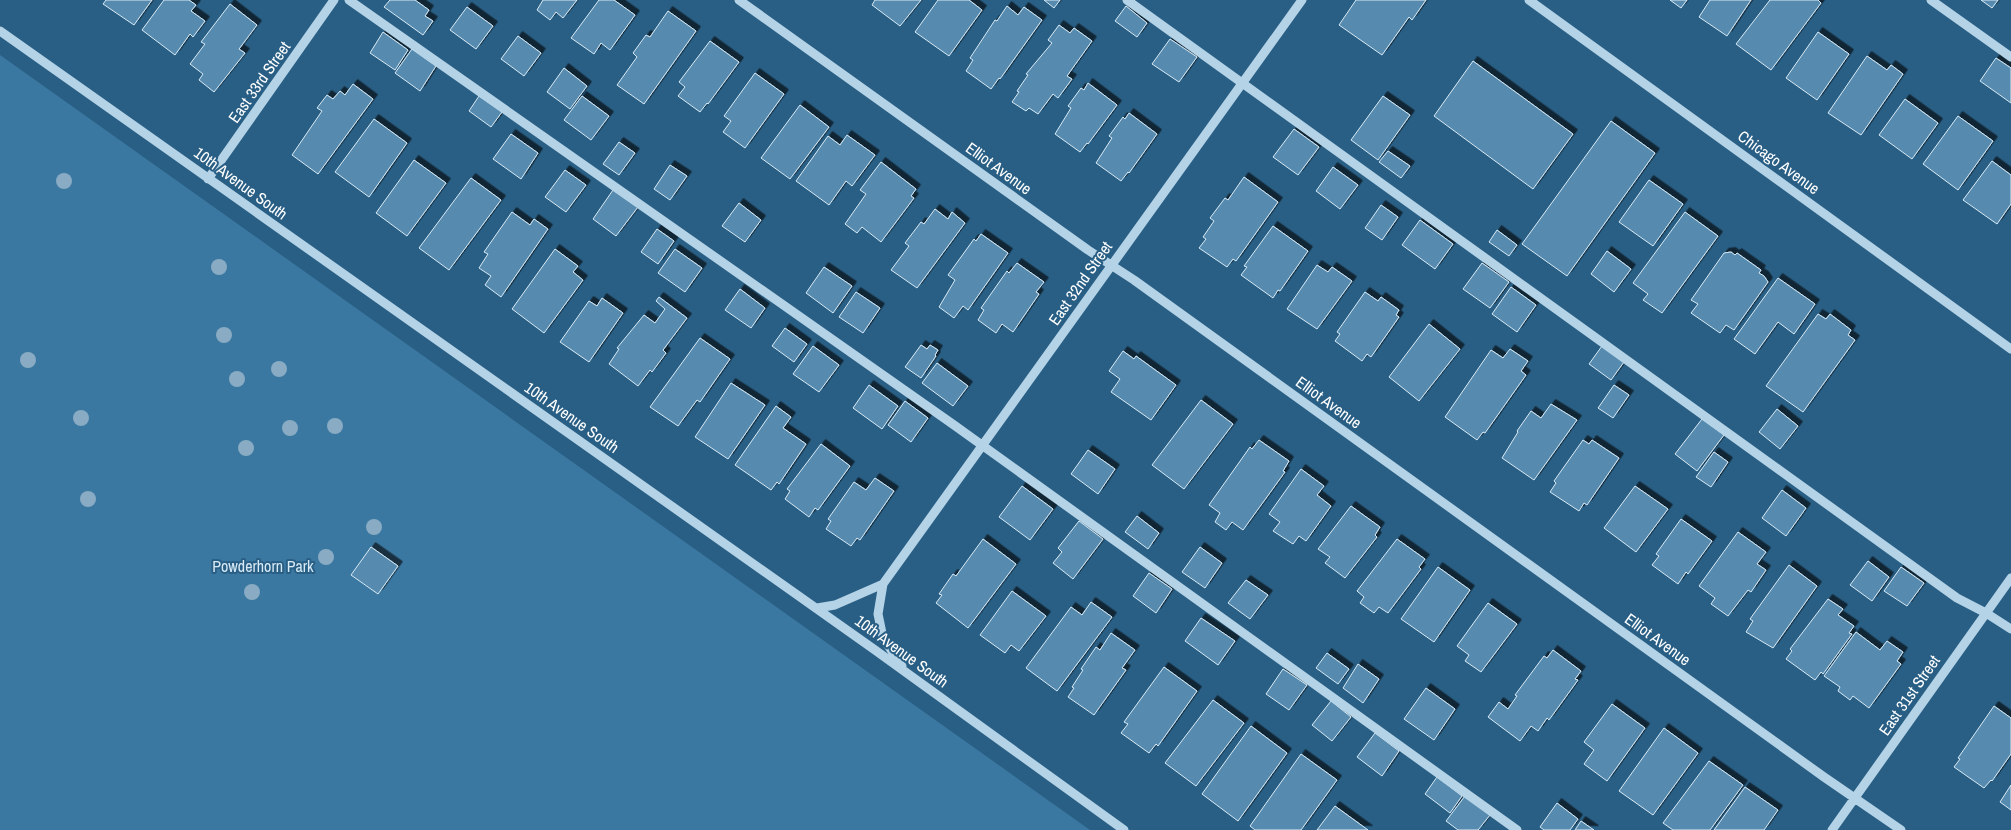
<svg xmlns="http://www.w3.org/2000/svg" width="2011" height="830" font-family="'Archivo Narrow',sans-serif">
	<defs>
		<filter id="shadow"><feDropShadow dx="4.5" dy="-4.5" stdDeviation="0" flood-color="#0009"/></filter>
	</defs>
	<rect width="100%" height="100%" fill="#295f85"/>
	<path fill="#3b78a1" d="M0,55L1090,830H0Z"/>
	<path fill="#568baf" stroke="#d7eaf6" filter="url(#shadow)" d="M106,0H152L134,25L103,4Z
		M164,0H189L196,5L191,11L205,21L193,37L190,34L175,55L142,30Z
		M390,0H415L429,10L425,16L433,21L423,35L384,7Z
		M543,0H577L563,18L556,12L550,20L537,10Z
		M599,0H614L635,15L610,50L601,43L594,54L571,38Z
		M875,0H921L900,26L872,5Z
		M938,0H969L982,10L949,56L915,32Z
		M1044,0H1060L1054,8Z
		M1356,0H1426L1412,20L1409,17L1382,55L1339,25Z
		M1670,0H1687L1681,8Z
		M1710,0H1751L1727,36L1699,17Z
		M1770,0H1818L1821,3L1771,70L1736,44Z
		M1981,0H1998L1992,8Z
		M230,4L257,25L239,49L245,53L214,92L199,80L203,74L190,64L205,44L201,42Z
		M1007,6L1018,15L1024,7L1042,20L1000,79L999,78L991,89L966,71L973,60L970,58L995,20L997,21Z
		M1126,6L1147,23L1137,37L1115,21Z
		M467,7L493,26L476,49L450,30Z
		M668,11L696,31L644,104L617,85L637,57L633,53L646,35L650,37Z
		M1059,25L1070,33L1074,28L1092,41L1067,76L1072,79L1058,98L1053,94L1038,114L1029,108L1026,111L1012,102L1019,92L1017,91L1028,75L1026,74L1052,43L1048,40Z
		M383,32L408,50L395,70L370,53Z
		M1818,32L1849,54L1817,100L1786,78Z
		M518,36L541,53L524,76L501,59Z
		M1170,39L1197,57L1179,82L1152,64Z
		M710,41L739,62L708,104L707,103L700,112L678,96L685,87L679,82Z
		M412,49L436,66L420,91L395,73Z
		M1867,56L1887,70L1891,65L1903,74L1861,135L1828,113Z
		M1996,58L2011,68V103L1980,81Z
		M1473,61L1573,134L1533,189L1434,116Z
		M564,68L587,86L570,109L547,92Z
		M755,73L784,94L745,148L723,132L731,121L724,116Z
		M1088,83L1117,105L1088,144L1087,143L1080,152L1055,134L1071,108L1068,106L1081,88L1084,90Z
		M353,84L373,99L318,174L292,155L322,111L317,108L327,95L333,99L340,91L345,95Z
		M479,96L502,112L491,127L469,111Z
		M582,96L609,116L591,140L564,120Z
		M1383,96L1410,115L1378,160L1351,140Z
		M1905,99L1938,123L1912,159L1879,135Z
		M800,105L829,127L790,179L761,158Z
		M1129,113L1157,134L1129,173L1128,172L1121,181L1096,163L1112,138L1109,136L1123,117L1125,119Z
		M1958,116L1993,141L1958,190L1923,164Z
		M374,119L407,143L369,197L335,172Z
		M1611,121L1655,153L1567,276L1522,244Z
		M1294,129L1319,147L1298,175L1273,157Z
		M511,134L538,153L521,179L493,159Z
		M847,135L875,155L852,186L846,181L829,205L796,181L828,136L840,145Z
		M619,142L635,153L619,175L603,164Z
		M1388,151L1410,166L1401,178L1379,162Z
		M414,160L446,183L407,236L376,213Z
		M1992,161L2011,175V204L1997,224L1963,200Z
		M881,162L916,189L911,196L914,198L881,242L862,227L857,233L845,224L866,194L860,190Z
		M670,165L687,176L670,200L654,189Z
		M1333,167L1358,185L1340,209L1316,191Z
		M565,170L586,185L566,212L545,197Z
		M1244,177L1278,202L1236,261L1233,259L1227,267L1199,248L1206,239L1203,237L1214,221L1210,218L1225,198L1228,200Z
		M471,178L501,200L449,270L419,248Z
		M1649,180L1683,204L1653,246L1619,222Z
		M613,190L638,207L616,236L593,219Z
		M739,203L761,220L745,242L722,226Z
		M1381,205L1398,217L1382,240L1365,228Z
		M935,209L948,219L952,212L965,223L917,288L891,270L909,246L905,243L921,222L924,224Z
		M512,212L530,225L534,219L548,229L501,297L485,285L491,276L479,268L488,254L484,252Z
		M1685,212L1718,236L1662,313L1643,300L1648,294L1633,283Z
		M1420,220L1453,244L1435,269L1402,245Z
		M1273,226L1308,251L1280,291L1278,290L1273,298L1241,275L1247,267L1244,266Z
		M657,229L674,241L658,264L641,252Z
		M1497,230L1517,245L1509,256L1489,242Z
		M981,234L1008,253L968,310L963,306L954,318L939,307L955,280L948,275L974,239L976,241Z
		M555,249L578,266L573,272L583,280L544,333L512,309Z
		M675,249L702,268L685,292L658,273Z
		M1607,251L1631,269L1614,292L1591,274Z
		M1731,252L1735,255L1737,253L1761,270L1759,273L1764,276L1768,282L1734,330L1726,325L1720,333L1691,313L1698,304L1691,300L1724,253Z
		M1017,263L1044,282L1036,292L1039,294L1013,332L1002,324L996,333L978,320L984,310L981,308L1007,271L1009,273Z
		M1482,263L1509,282L1490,308L1463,289Z
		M1317,265L1328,272L1332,267L1352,281L1317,329L1287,309Z
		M824,267L852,286L833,313L806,293Z
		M1778,278L1815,304L1794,334L1778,322L1755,354L1734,339Z
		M1511,287L1536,305L1517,332L1492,314Z
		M740,289L765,308L751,328L725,310Z
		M856,292L880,308L863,333L839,317Z
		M1365,292L1378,301L1381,297L1399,310L1396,315L1399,317L1371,357L1367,354L1362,361L1335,341L1340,334L1337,332Z
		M659,297L687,318L663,350L666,353L652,372L650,370L638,386L609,364L619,349L617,348L644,315L655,323L665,309L656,301Z
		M602,298L623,313L589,362L560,342L589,301L597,306Z
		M1818,314L1826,319L1830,314L1851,330L1848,335L1855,340L1803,412L1766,386Z
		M1429,324L1460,349L1419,401L1389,377Z
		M785,328L807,344L794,362L772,346Z
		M700,338L730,359L700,402L697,400L678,426L650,407Z
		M921,345L927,349L930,345L938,350L935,355L936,356L921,378L905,367Z
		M813,346L839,365L819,392L793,374Z
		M1602,346L1624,362L1611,380L1589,364Z
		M1510,349L1528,361L1521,371L1526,375L1485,433L1483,432L1477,440L1445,417L1491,350L1503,358Z
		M1123,351L1134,359L1136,356L1176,385L1151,420L1111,392L1120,379L1109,371Z
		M937,363L968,386L953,406L922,383Z
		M731,383L765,405L728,459L695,437Z
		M869,385L898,406L882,429L853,408Z
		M1614,385L1629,395L1613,418L1598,408Z
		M1201,400L1233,424L1184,489L1152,465Z
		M905,401L928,418L911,442L888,425Z
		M1551,404L1577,420L1534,480L1502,458L1518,432L1517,431L1531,411L1541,418Z
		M776,406L791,417L783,428L806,444L779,484L777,482L771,490L735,465Z
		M1777,409L1798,426L1780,449L1759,432Z
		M1702,419L1724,435L1697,471L1675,454Z
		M1259,440L1289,461L1283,471L1285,472L1243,530L1232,522L1226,530L1215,522L1220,513L1209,505L1250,447L1252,449Z
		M1583,440L1589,444L1592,440L1619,458L1587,505L1584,503L1579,511L1550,492L1556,483L1554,481Z
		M821,444L850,466L818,510L815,508L809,517L785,499L790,491L787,489Z
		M1088,450L1115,469L1098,494L1071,474Z
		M1714,452L1728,462L1711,487L1696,477Z
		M1301,469L1324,486L1317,495L1331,506L1306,541L1299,536L1293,544L1273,531L1280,522L1269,514Z
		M875,478L894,491L860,540L857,538L851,546L826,529L831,521L828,519L854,482L866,490Z
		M1022,486L1053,509L1030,540L999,517Z
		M1635,486L1668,509L1636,552L1604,528Z
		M1782,490L1806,508L1786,536L1762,518Z
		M1351,506L1380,527L1375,535L1377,537L1345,578L1325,563L1330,557L1318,549Z
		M1137,516L1159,533L1148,549L1125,532Z
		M1681,519L1712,541L1688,574L1686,572L1678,584L1652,565L1659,556L1656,554Z
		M1079,521L1103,539L1073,579L1053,563L1062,552L1058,548Z
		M1738,532L1766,552L1757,564L1766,570L1751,592L1748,590L1728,616L1711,604L1715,598L1699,586Z
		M983,539L1016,564L968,628L936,603L942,595L939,594L953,574L956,576Z
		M1397,539L1425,559L1419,567L1421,569L1388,613L1379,607L1374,613L1360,603L1364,597L1357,591Z
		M371,547L398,566L378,594L351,575Z
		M1200,547L1222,563L1205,588L1182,572Z
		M1868,561L1889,577L1872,601L1850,585Z
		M1789,565L1817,586L1773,648L1746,632L1753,621L1750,619Z
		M1438,567L1470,590L1434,642L1401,619Z
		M1901,567L1924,583L1907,606L1884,591Z
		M1149,573L1172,589L1156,613L1133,596Z
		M1246,580L1268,595L1250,619L1228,603Z
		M1012,591L1046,616L1019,651L1011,645L1005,653L980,635Z
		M1828,599L1843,609L1838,615L1854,626L1849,633L1852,634L1823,674L1821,672L1815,680L1786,659L1792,651L1790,649Z
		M1091,602L1112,617L1057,691L1026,668L1071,607L1082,615Z
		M1488,603L1517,624L1481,672L1465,661L1469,655L1457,646Z
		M1201,618L1235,641L1218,665L1185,641Z
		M1856,632L1880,650L1887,641L1903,652L1897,661L1901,664L1869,708L1853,696L1850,700L1838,691L1840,687L1824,676Z
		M1111,633L1135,650L1122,668L1126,670L1094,715L1068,697L1074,688L1072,687L1083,670L1081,669L1096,647L1100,650Z
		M1553,650L1581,671L1575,679L1578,680L1549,720L1547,718L1538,731L1531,726L1520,741L1488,717L1499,702L1508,709L1517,696L1515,695L1544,656L1547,658Z
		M1327,653L1349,669L1338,684L1316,668Z
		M1358,664L1379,679L1363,703L1343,688Z
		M1164,667L1197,691L1158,746L1156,744L1149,753L1121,733L1128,724L1124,722Z
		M1283,669L1307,685L1289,710L1266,694Z
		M1426,688L1455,709L1434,740L1404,719Z
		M1213,700L1244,723L1196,786L1165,763Z
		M1331,701L1351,717L1332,741L1312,725Z
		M1612,704L1645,728L1607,781L1584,764L1594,750L1584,742Z
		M1994,706L2011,718V754L1992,781L1991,780L1984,788L1954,767L1960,759L1958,758Z
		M1251,726L1287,753L1238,821L1202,794Z
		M1664,728L1698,753L1653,815L1619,791Z
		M1375,733L1399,751L1382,776L1357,757Z
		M1301,754L1337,780L1301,830H1255L1250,826Z
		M1709,761L1743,785L1710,830H1673L1663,823Z
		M1437,777L1462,796L1450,813L1425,794Z
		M2011,785V810L2000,802Z
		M1745,787L1778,810L1764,830H1714Z
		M1465,796L1490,815L1478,830H1458L1446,821Z
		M1557,803L1578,819L1570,830H1544L1540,827Z
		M1335,806L1368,830H1317Z
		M1581,821L1594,830H1575Z"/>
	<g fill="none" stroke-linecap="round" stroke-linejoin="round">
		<path stroke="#b4d3e7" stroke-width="9" d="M349,0L954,425L1517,830
			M739,0L1088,250L1134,280L1824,777L1901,830
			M1127,0L1957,598L1986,613L2011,629
			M1529,0L2011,349
			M1931,0L2011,57
			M0,31L875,650L1124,830
			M208,179L334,0
			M817,608L835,605L883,584
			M902,666L883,638L878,614L883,584L1302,0
			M1832,830L2011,578"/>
	</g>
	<g fill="#89abc3">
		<circle cx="64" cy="181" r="8"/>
		<circle cx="219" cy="267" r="8"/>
		<circle cx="224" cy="335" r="8"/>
		<circle cx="28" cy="360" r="8"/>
		<circle cx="279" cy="369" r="8"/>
		<circle cx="237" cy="379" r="8"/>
		<circle cx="81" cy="418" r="8"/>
		<circle cx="335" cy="426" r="8"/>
		<circle cx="290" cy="428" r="8"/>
		<circle cx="246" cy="448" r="8"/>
		<circle cx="88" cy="499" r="8"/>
		<circle cx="374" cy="527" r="8"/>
		<circle cx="326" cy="557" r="8"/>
		<circle cx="252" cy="592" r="8"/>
	</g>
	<g text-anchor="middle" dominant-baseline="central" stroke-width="4" stroke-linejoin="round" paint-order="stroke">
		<g font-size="16" fill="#fff" stroke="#295f85">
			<text transform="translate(259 82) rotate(-55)">East 33rd Street</text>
			<text transform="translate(1779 162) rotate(36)">Chicago Avenue</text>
			<text transform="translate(999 168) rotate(36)">Elliot Avenue</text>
			<text transform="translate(241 183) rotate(36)">10th Avenue South</text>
			<text transform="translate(1080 283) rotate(-55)">East 32nd Street</text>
			<text transform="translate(1329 402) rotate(36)">Elliot Avenue</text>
			<text transform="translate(572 417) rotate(35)">10th Avenue South</text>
			<text transform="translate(1658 639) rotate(36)">Elliot Avenue</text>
			<text transform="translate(902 651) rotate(36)">10th Avenue South</text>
			<text transform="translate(1909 695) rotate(-55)">East 31st Street</text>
		</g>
		<g font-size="16" fill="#d7eaf6" stroke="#295f85">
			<text x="263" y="566">Powderhorn Park</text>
		</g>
	</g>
</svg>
